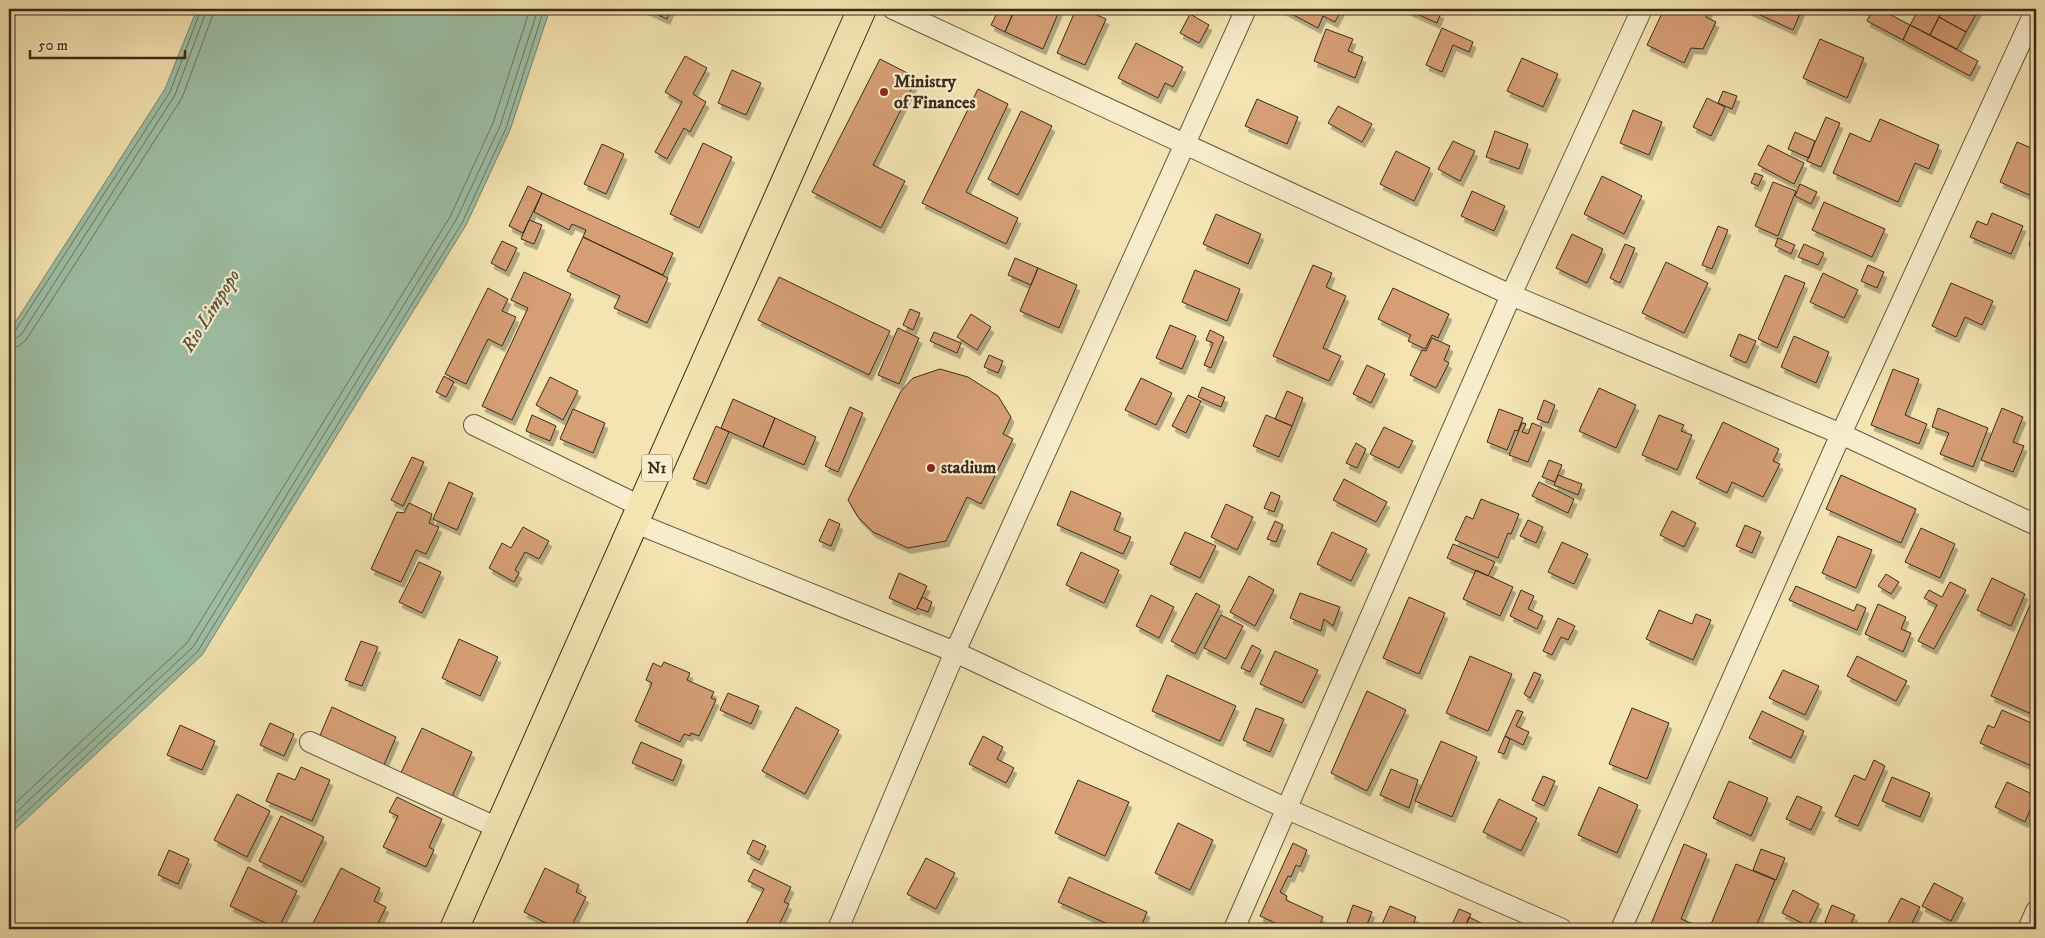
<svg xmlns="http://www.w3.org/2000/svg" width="2045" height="938" font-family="'IM FELL DW Pica',serif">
	<defs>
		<filter id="shadow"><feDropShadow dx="3" dy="5.5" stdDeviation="0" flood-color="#0004"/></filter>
	</defs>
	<rect width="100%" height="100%" fill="#f3e4b1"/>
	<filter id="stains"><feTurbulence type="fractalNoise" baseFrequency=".004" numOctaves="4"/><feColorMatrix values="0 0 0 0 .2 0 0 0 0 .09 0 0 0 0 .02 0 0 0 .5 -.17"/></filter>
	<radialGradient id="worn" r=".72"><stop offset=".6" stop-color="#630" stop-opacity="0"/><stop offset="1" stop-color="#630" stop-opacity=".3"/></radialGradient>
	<path fill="#9dbfa6" stroke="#75846e" d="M197,9H550L510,130L466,225L202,655L9,835V332L165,89Z"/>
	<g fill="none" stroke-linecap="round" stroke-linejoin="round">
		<path stroke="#6c7560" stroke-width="1" d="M9,334L15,331L170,92L201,9
			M9,341L15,339L21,335L175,95L207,9
			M9,348L19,346L26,340L182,98L215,9
			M9,809L187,643L450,217L493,123L530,9
			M9,819L193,647L456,220L500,126L538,9
			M9,828L198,651L462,223L506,128L544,9"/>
	</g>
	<path fill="#d59e74" stroke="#3a2b1a" filter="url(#shadow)" d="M645,9H671L667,19Z
		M999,9H1015L1005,32L991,25Z
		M1015,9H1060L1043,49L1005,32Z
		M1076,9H1083L1106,19L1085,65L1057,53Z
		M1282,9H1342L1335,22L1323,16L1318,28Z
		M1406,9H1432L1441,13L1437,23Z
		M1664,9H1710L1706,17L1716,22L1703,49L1691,48L1684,63L1647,45Z
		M1747,9H1802L1793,30Z
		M1873,9H1880L1910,25L1903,40L1867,21Z
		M1919,9H1943L1930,35L1910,25Z
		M1943,9H1979L1966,32L1939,17Z
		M1190,14L1209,25L1199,43L1180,33Z
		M1939,17L1966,32L1957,49L1930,35Z
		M1910,25L1978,61L1970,76L1903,40Z
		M1442,28L1473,42L1469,52L1453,45L1442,72L1426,65Z
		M1326,29L1353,39L1348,51L1363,57L1355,78L1314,61Z
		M1820,39L1864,58L1847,98L1803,78Z
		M1136,43L1183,67L1173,87L1165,83L1158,98L1118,78Z
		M685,56L707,68L693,94L706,102L690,132L684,128L667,159L655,152L682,102L665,92Z
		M1522,58L1558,74L1543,107L1507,91Z
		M880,59L917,78L873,165L905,181L881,228L812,192Z
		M732,70L761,83L746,115L718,103Z
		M978,89L1008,104L966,192L1018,218L1006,244L922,203Z
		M1723,91L1737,96L1732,109L1718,103Z
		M1707,98L1725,107L1711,136L1693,127Z
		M1257,99L1298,117L1287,144L1245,126Z
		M1338,106L1372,124L1362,142L1328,123Z
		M1633,110L1662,122L1649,155L1620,143Z
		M1021,111L1052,126L1018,195L988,179Z
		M1826,117L1840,123L1821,167L1807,161Z
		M1880,119L1939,145L1929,169L1915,163L1898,202L1833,173L1850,133L1870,142Z
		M1495,131L1528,144L1519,169L1486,157Z
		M1795,132L1815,141L1809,158L1788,149Z
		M1453,141L1475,151L1460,181L1438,169Z
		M2017,142L2036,150V192L2034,197L2000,182Z
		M703,143L732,157L699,228L670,214Z
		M602,144L624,154L606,194L584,184Z
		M1768,145L1804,163L1794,184L1758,165Z
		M1396,151L1430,168L1414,201L1380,184Z
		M1755,173L1763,176L1758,186L1751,183Z
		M1602,176L1642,196L1624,234L1584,214Z
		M1773,182L1796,191L1778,236L1755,226Z
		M1800,184L1817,192L1811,204L1795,196Z
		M528,186L542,193L523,233L509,226Z
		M1472,191L1505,206L1494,231L1461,216Z
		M542,193L673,253L663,275L583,237L586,230L572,224L569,230L534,212Z
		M1824,202L1885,229L1872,257L1812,230Z
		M1992,213L2023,226L2011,254L1970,237L1977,221L1987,225Z
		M1216,214L1261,234L1248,264L1203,244Z
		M529,220L542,225L534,244L521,239Z
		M1718,226L1728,230L1712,269L1702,265Z
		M1572,234L1603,249L1587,283L1556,268Z
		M2032,235L2036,236V248L2029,245Z
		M583,237L668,278L647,323L614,308L620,296L567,271Z
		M1778,238L1795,245L1791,254L1775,246Z
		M502,241L517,248L506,271L491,263Z
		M1625,244L1635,248L1620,283L1610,278Z
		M1804,244L1824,253L1818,265L1798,257Z
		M1015,258L1038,268L1031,285L1008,275Z
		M1666,262L1708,283L1684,333L1642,313Z
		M1313,265L1332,273L1326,287L1346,296L1323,348L1341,356L1329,381L1273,356Z
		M1868,265L1884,272L1877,288L1861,281Z
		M1038,268L1077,285L1059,328L1020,311Z
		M1195,270L1240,289L1227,321L1182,302Z
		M524,272L571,294L512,420L482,406L528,308L511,300Z
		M1823,273L1858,290L1844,318L1810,302Z
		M1785,275L1805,283L1777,348L1758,339Z
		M779,277L890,331L869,375L758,320Z
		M1951,283L1993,301L1982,325L1965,317L1956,337L1932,326Z
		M488,288L508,299L502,311L516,317L502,346L488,339L466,384L445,374Z
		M1393,288L1449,314L1438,338L1432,335L1425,349L1408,341L1411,335L1378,319Z
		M910,309L920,313L913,330L903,325Z
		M971,314L991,327L977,350L957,337Z
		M1170,325L1196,336L1182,369L1156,358Z
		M898,328L919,338L899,384L878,375Z
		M1210,330L1224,337L1211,368L1204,365L1213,343L1206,340Z
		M934,332L961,343L957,353L930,341Z
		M1739,334L1756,341L1746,363L1730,356Z
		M1794,336L1829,352L1816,383L1781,367Z
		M1432,338L1450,346L1444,360L1449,363L1436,388L1410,375L1422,350L1426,351Z
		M989,355L1003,361L998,373L984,367Z
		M1367,365L1385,374L1371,403L1353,394Z
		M940,369L968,377L998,396L1011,417L1003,434L1013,439L981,504L967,497L946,541L908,548L873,532L858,517L848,500L901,391L913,378Z
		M1893,369L1919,379L1905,415L1927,424L1919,444L1871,425Z
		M444,376L454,382L446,397L436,392Z
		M550,377L578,391L563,420L536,405Z
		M1141,378L1172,393L1156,425L1125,410Z
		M1202,387L1225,397L1221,407L1198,397Z
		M1599,388L1636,405L1616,448L1579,431Z
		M1287,391L1303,398L1292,426L1275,419Z
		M1188,395L1201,401L1186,433L1172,426Z
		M733,399L775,418L763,447L721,428Z
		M1544,400L1555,405L1548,423L1537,419Z
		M850,407L863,413L838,472L825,466Z
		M1938,408L1988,428L1973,467L1940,454L1949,433L1932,427Z
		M2002,408L2023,417L2013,442L2024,446L2013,472L1981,460Z
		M573,409L605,423L593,453L560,439Z
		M1499,409L1523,418L1518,431L1515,430L1507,450L1487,442Z
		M532,415L556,426L550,441L526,431Z
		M1266,415L1292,426L1279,457L1253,446Z
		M1659,415L1684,425L1681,431L1692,435L1677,470L1642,455Z
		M775,418L816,437L804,465L763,447Z
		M1723,422L1779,449L1773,461L1780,464L1763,497L1732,482L1727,493L1696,478Z
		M1522,423L1526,424L1522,432L1528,434L1532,423L1542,427L1528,462L1509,455Z
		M716,426L729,432L706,484L693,479Z
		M1384,427L1413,441L1399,468L1370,454Z
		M1356,443L1366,449L1357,468L1346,463Z
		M412,457L424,462L403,506L391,500Z
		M1549,460L1562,465L1555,482L1542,477Z
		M1558,475L1582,484L1578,495L1554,485Z
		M1841,475L1916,509L1901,543L1826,509Z
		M1344,479L1387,502L1376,522L1333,500Z
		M449,482L473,493L457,530L433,519Z
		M1539,482L1574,499L1568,513L1532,496Z
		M1071,491L1121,513L1114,530L1131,537L1123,554L1057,525Z
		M1271,492L1280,496L1274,512L1264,508Z
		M1481,499L1519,514L1511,534L1508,533L1498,558L1455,540L1466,516L1473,519Z
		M409,503L432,514L429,523L439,527L426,554L416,550L401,582L371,569L397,512L404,513Z
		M1226,504L1253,517L1237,550L1211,537Z
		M1672,511L1696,523L1684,547L1660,535Z
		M829,519L840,524L831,546L819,541Z
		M1528,520L1543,527L1536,543L1520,536Z
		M1275,521L1283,525L1276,542L1267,539Z
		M1745,525L1761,532L1752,553L1736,546Z
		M523,527L549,541L539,559L525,552L515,570L519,573L514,582L489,568L502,543L511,548Z
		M1921,528L1955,544L1940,578L1905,562Z
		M1185,532L1216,546L1200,578L1170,564Z
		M1332,532L1367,549L1351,581L1317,564Z
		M1838,536L1872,550L1856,588L1822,573Z
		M1562,542L1588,554L1574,584L1548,572Z
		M1453,544L1495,562L1488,576L1447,558Z
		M1081,552L1119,570L1104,603L1066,585Z
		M419,562L441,572L422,613L399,602Z
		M1476,570L1513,587L1500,616L1463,599Z
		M899,573L927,586L916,610L889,598Z
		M1886,574L1899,582L1891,594L1878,586Z
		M1249,576L1274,590L1255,626L1230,612Z
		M1992,578L2025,594L2011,626L1977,610Z
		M1950,582L1966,590L1934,649L1918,641L1937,605L1924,598L1929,590L1942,597Z
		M1796,586L1854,611L1857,604L1866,608L1857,630L1789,600Z
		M1521,590L1534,596L1528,609L1543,616L1537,629L1510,616Z
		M2036,591V716L1991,696Z
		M1196,593L1220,606L1195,654L1171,641Z
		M1300,593L1340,607L1333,626L1324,619L1321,631L1290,618Z
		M1151,595L1174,607L1159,638L1136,626Z
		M922,597L932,602L928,612L917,608Z
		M1409,597L1445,613L1419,674L1383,658Z
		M1878,604L1906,617L1901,629L1911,633L1903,652L1865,634Z
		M1659,610L1692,624L1696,614L1711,620L1693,660L1646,639Z
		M1221,615L1243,626L1226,659L1204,648Z
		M1558,618L1575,626L1568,640L1561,637L1552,655L1543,651Z
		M459,639L498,657L480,696L442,678Z
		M361,641L378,647L362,686L345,680Z
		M1252,645L1261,650L1250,672L1241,668Z
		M1275,651L1318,670L1302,703L1260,684Z
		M1470,656L1512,674L1488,731L1446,713Z
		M1857,656L1907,681L1896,701L1847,676Z
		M664,662L690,673L687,680L714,692L711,698L716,700L699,736L691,733L690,736L684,734L680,742L635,721L652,683L646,680L653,663L661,667Z
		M1783,670L1819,686L1805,715L1769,698Z
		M1534,672L1541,675L1530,698L1524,694Z
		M1167,675L1236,706L1220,741L1152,711Z
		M1367,691L1406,710L1367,791L1331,773Z
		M728,693L759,706L751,724L720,710Z
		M332,707L396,737L383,767L319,738Z
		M796,707L839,730L805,794L762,771Z
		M1256,708L1284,719L1270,752L1243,740Z
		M1632,708L1669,723L1647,779L1609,764Z
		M1517,710L1523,712L1516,726L1529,732L1523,745L1505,736Z
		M2002,710L2036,725V768L1980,743L1988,725L1994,728Z
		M1762,711L1804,731L1791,758L1749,738Z
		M270,723L294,734L284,756L260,745Z
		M180,725L215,741L202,770L167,755Z
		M422,728L472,752L449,803L398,779Z
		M983,736L1003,747L997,759L1014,768L1006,783L969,764Z
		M1505,736L1510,739L1504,754L1498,752Z
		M1441,741L1477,757L1452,817L1415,801Z
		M641,742L682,760L673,781L632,763Z
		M1874,760L1885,766L1858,826L1835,816L1854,775L1865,780Z
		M301,767L330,780L312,821L266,801L278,773L295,780Z
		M1391,769L1418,780L1409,808L1380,795Z
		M1543,776L1555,781L1544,806L1532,800Z
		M1892,777L1930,793L1920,817L1882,801Z
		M1078,780L1129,802L1105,856L1055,833Z
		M1729,781L1768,798L1751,836L1713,818Z
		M2007,782L2036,796L2025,822L1995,807Z
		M1599,787L1638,805L1617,853L1578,835Z
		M237,794L270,811L247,857L214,840Z
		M1797,796L1822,807L1811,830L1786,819Z
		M397,797L442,819L429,847L434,850L426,867L383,847L398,816L389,812Z
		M1499,799L1537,818L1521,851L1483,832Z
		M281,816L324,837L302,882L259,861Z
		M1178,823L1213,840L1190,890L1155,873Z
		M753,840L766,846L759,860L747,853Z
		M1293,843L1307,850L1300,867L1296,865L1291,877L1288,876L1280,892L1287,896L1286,900L1323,917L1318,929H1288L1260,916Z
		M1684,844L1707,854L1681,919L1706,929H1649Z
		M1761,849L1785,858L1776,880L1753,870Z
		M169,850L189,859L178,884L158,875Z
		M926,858L955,873L936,909L907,894Z
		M1736,864L1775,880L1755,929H1709Z
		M248,867L297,891L278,929L230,906Z
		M341,868L380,888L374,901L386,907L375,929H310Z
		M545,868L579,885L576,892L586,897L570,929H558L524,912Z
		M754,869L791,887L784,902L789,904L777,929L744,928L764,889L748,881Z
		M1069,877L1147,912L1140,929H1119L1058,902Z
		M1934,883L1963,898L1951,921L1922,906Z
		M1793,890L1819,904L1808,926L1782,913Z
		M1901,898L1920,907L1909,929H1885Z
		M1353,905L1372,912L1365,929L1347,922Z
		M1832,905L1855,915L1848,929H1840L1825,922Z
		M1390,906L1416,917L1411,929H1380Z
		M1459,909L1471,914L1464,929H1450Z
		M1469,917L1483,924L1480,929H1464Z"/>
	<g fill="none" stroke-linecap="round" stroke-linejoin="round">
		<g stroke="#685940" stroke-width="22">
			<path id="street" d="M893,9L1511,295L1841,434L2036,525
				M474,425L640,506
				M633,522L955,652L1285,808L1562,929
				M310,742L498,828
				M838,929L955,652L1246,9
				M1234,929L1511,295L1642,9
				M1621,929L1841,434L2036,9
				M2028,929L2036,911"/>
		</g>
		<g stroke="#3a2b1a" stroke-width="30">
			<path id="highway" d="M454,929L862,9"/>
		</g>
		<use href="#street" stroke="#f7edcc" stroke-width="20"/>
		<use href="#highway" stroke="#f3e4b1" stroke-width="28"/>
	</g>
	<g fill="#8f2418" stroke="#f7edcc" stroke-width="2">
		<circle cx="884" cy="92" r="5"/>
		<circle cx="931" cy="468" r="5"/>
	</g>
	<g text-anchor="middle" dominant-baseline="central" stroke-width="4.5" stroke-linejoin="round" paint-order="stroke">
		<rect fill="#f7edcc" stroke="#73654f" stroke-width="1" x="642" y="454.5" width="30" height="27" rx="4"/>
		<g font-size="16" font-weight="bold" fill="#3a2b1a">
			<text x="657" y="468">N1</text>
		</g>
		<g font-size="18" font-weight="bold" fill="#3a2b1a" stroke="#f7edcc" text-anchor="start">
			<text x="894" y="82">Ministry<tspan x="894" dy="21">of Finances</tspan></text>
			<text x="941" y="468">stadium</text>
		</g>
		<g font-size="19" font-style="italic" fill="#53503d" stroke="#f7edcc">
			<text transform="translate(211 311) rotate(-58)">Rio Limpopo</text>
		</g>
	</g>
	<rect width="2045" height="938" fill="none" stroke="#f3e4b1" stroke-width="30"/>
	<rect x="10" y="10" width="2025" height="918" fill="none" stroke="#3a2b1a" stroke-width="2.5"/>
	<rect x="15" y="15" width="2015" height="908" fill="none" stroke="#3a2b1a"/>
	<path d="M30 50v8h155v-8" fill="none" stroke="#3a2b1a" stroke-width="2.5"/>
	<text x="38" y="50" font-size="15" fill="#3a2b1a" stroke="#f7edcc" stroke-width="4" paint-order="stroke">50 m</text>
	<rect width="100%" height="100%" filter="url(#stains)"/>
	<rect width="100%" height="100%" fill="url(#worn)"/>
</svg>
